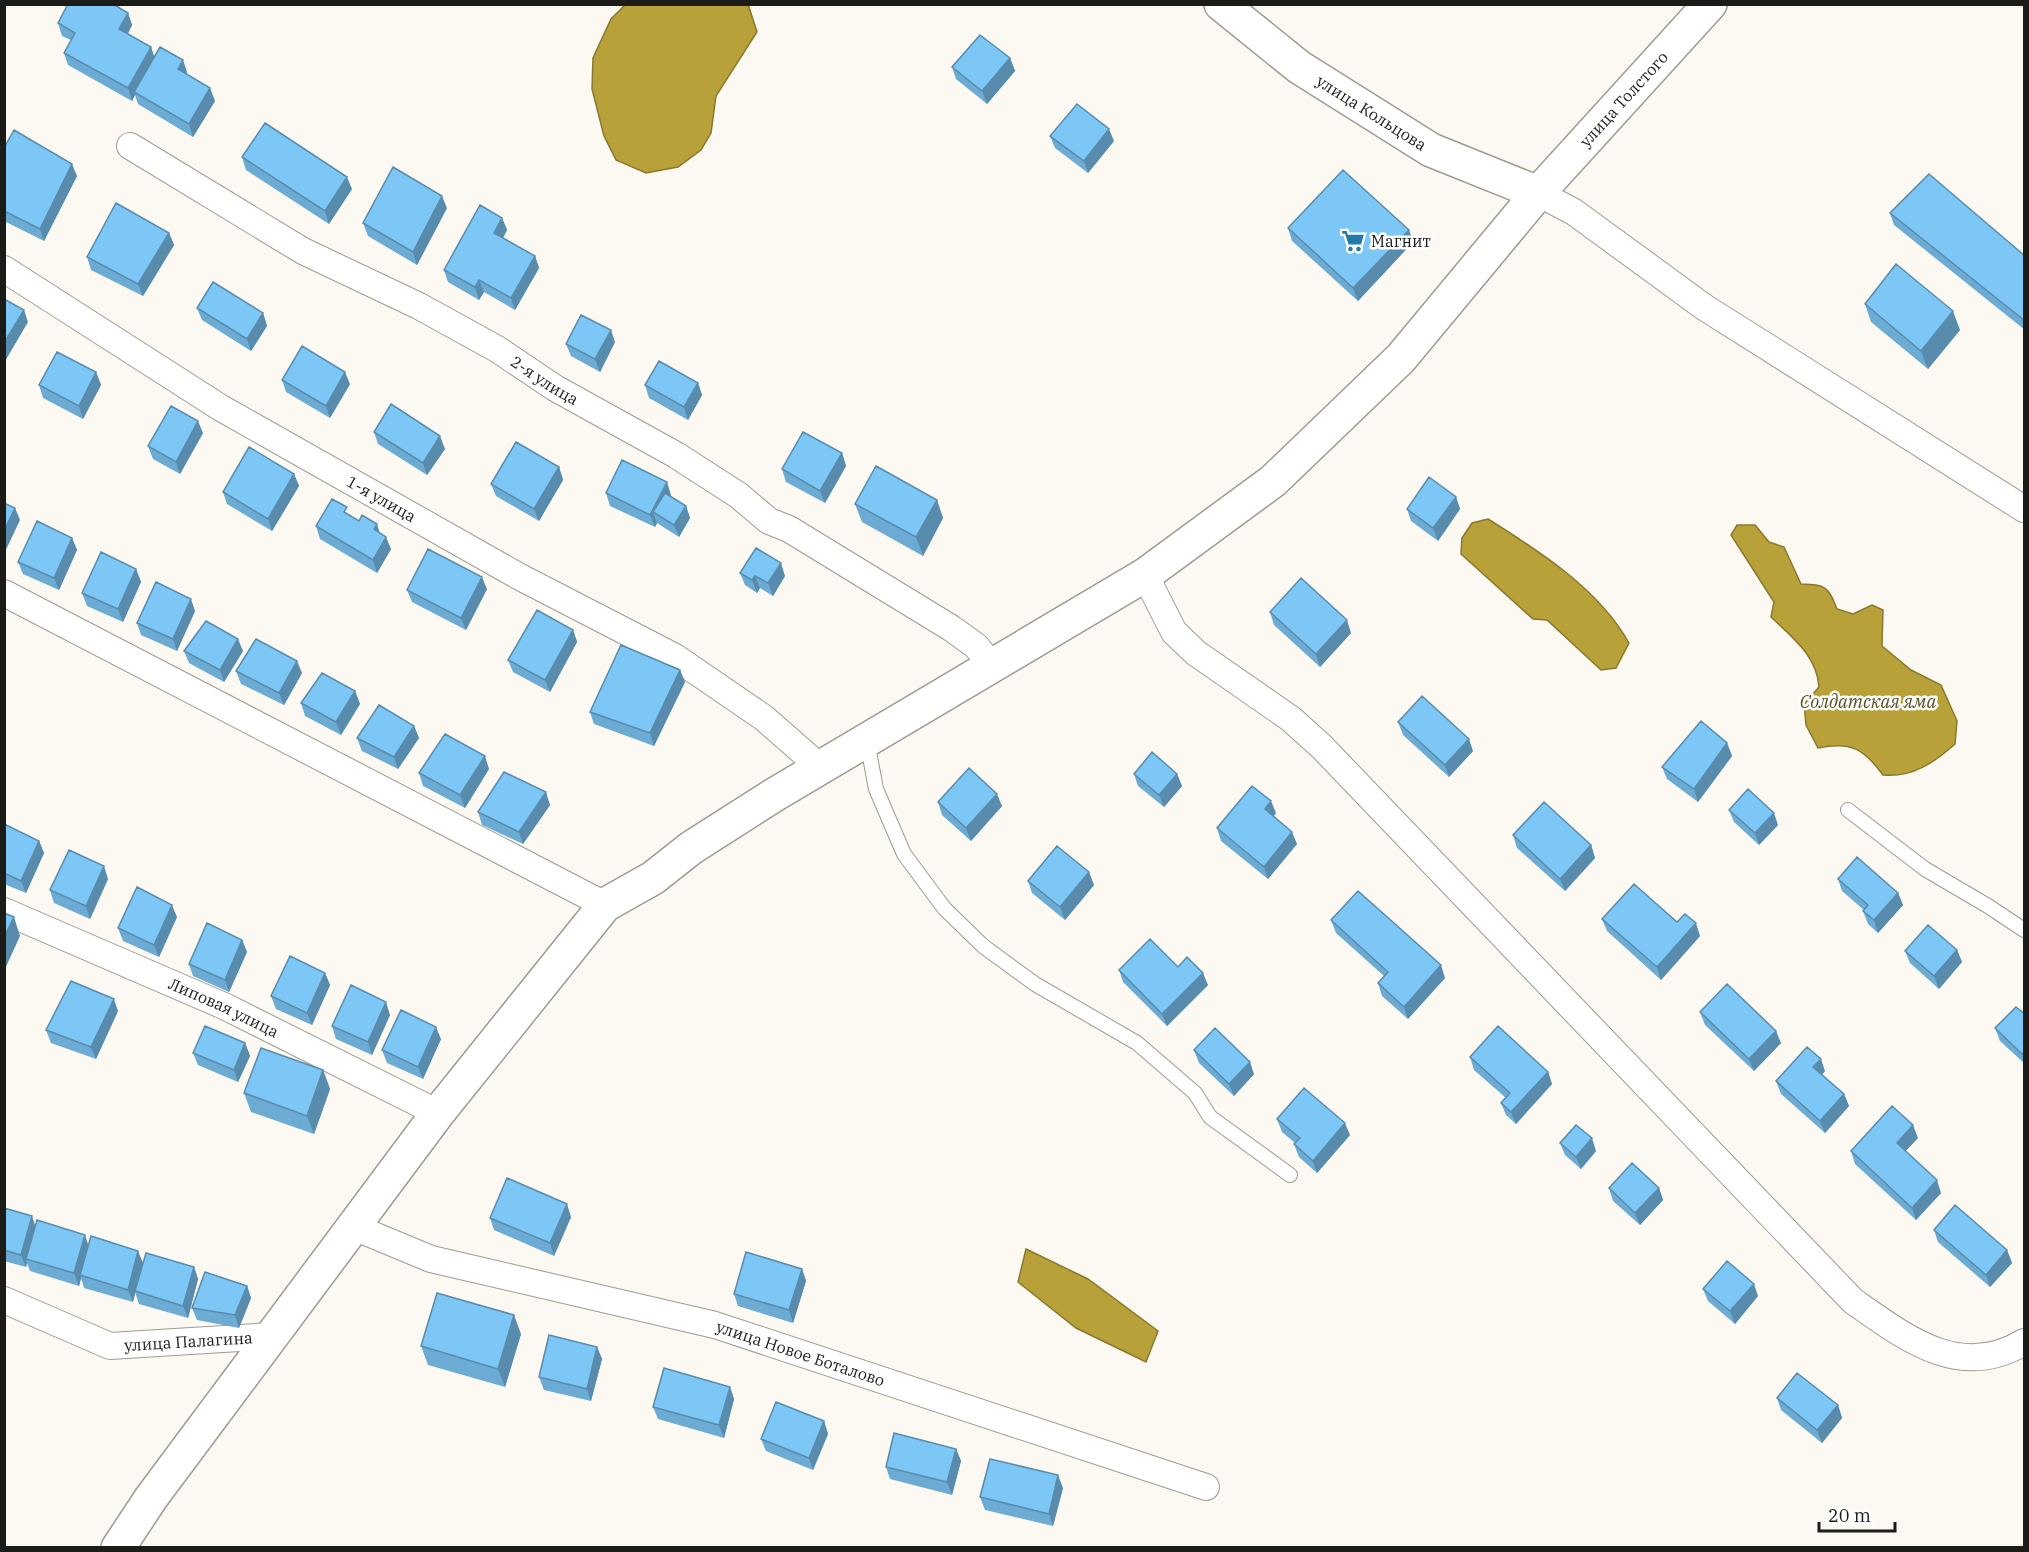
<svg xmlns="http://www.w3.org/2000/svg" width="2029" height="1552" font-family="'IBM Plex Serif',serif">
	<rect width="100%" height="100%" fill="#fbf9f1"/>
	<path fill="#b8a139" stroke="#89792f" stroke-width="1.5" d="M748,4L757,32L716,96L711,133L701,150L678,167L646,173L616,160L604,136L592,89L593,58L611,19L625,5Z
		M1488,519C1539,551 1599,589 1629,643L1616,668L1601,670L1547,620L1533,619L1461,554L1462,538L1472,523Z
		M1737,525H1755L1769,542L1784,547L1801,584C1826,585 1828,586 1837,609L1853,614L1872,605L1883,610L1882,646L1911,670L1941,685L1957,721L1955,744C1935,762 1912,778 1883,775C1864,749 1851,741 1818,748L1806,725L1804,704L1819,687C1817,656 1793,638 1771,617L1774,602L1731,535Z
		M1026,1249L1088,1279L1158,1331L1146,1362L1076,1328L1018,1282Z"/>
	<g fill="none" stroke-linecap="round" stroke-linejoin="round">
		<g stroke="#9d9b94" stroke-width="16">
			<path id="lane" d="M867,741L876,789L904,854L944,908L983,946L1035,984L1137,1043L1195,1093L1210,1117L1290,1175
				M1848,810L1925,869L1988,906L2024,930"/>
		</g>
		<g stroke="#9d9b94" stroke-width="28">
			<g id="street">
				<path id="s1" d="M130,146L303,251L419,306L497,349L555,388L676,455L738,495L769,521L789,529L951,628L976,646L993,667"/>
				<path d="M1538,193L1574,212L1704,307L2024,509"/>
				<path id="s2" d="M4,269L221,408L520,577L675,657L764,718L821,768"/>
				<path d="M1145,575L1174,632L1196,653L1291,719L1322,747L1853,1301C1906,1338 1960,1381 2024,1342"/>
				<path d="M4,593L605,905"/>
				<path id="s3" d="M4,911L224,1006L438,1113"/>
				<path id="s4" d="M354,1227L431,1259L715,1325L1206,1487"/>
				<path id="s5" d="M4,1300L110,1346L272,1336"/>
			</g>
		</g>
		<g stroke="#9d9b94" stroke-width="36">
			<g id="secondary">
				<path id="s6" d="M1221,4L1299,67L1431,150L1538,193"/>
				<path id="s7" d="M118,1548L151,1498L438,1113L605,905L653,878L691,848L774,795L1145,575L1273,481L1401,358L1538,193L1710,4"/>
			</g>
		</g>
		<use href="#lane" stroke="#fff" stroke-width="14"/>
		<use href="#street" stroke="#fff" stroke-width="26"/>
		<use href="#secondary" stroke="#fff" stroke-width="33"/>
	</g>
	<path fill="#6cabd4" d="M128,13L132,25L128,34L151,47L154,57L187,72L186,74L215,101L193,137L138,104L135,95L132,101L68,65L64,53L71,40L62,36L58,23Z
		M1010,58L1015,71L987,104L956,79L952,67Z
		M1050,136L1114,141L1088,173L1055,148Z
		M4,148L77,176L44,241L4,221Z
		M242,157L352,189L329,224L246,170Z
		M447,208L417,265L368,236L363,223Z
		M1890,213L2025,256V330L1894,225Z
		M502,218L507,230L503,238L535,256L539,268L515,310L484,292L479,300L448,282L444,270Z
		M1288,228L1409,230L1413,242L1358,301L1292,241Z
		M169,233L174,245L143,296L91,270L87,257Z
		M1865,304L1960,330L1928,369L1871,322Z
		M197,308L263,313L267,326L251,351L202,320Z
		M615,342L600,372L571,356L566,344Z
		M96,372L101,385L83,419L43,398L39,385Z
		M282,380L350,384L330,418L286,392Z
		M698,383L702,395L688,420L649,398L645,385Z
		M374,432L445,449L427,475L378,444Z
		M203,433L180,474L153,459L148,446Z
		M842,453L846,466L825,503L786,482L782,469Z
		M559,467L563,480L539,521L496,496L491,484Z
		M294,474L299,486L272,531L227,504L223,492Z
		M606,493L671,495L670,496L686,506L690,518L679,537L657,523L655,527L610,506Z
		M1456,497L1460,509L1438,541L1411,521L1407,509Z
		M937,500L943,518L923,556L862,522L855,504Z
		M349,515L380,533L391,549L377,573L320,539L316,526Z
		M72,538L77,550L59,590L23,574L18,562Z
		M136,569L141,582L123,622L87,606L82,593Z
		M740,573L785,576L773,596L760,588L757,593L745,585Z
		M487,589L466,630L412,602L407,590Z
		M195,611L177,651L141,635L137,623Z
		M1270,612L1351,633L1320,667L1274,625Z
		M573,630L577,642L550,692L513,672L508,660Z
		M184,651H243L224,682L189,663Z
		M680,670L685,682L654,746L594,724L590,712Z
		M236,671L302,673L284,705L241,684Z
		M355,691L360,704L341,735L305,716L301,703Z
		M1398,722L1473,751L1449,777L1403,735Z
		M414,726L419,738L398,769L362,751L357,738Z
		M1727,743L1732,756L1698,802L1667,779L1662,767Z
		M489,769L465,808L423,786L419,773Z
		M1134,774H1177L1182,786L1164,807L1138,786Z
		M938,802L1002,806L971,841L942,815Z
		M550,805L523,844L482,825L478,812Z
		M1729,810L1778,825L1759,845L1734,822Z
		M1276,813L1274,816L1297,844L1268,879L1221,841L1217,828Z
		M4,824L39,841L44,853L26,893L4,884Z
		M1513,835L1591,845L1595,858L1565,891L1517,848Z
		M108,879L90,919L54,903L50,890Z
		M1838,879L1898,893L1903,905L1878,933L1868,924L1863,911L1864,910L1842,891Z
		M1028,881L1094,885L1065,920L1032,893Z
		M177,917L159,957L123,941L118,928Z
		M1602,919L1700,936L1661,980L1607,931Z
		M1331,920L1445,978L1408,1019L1382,996L1378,983L1384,976L1336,933Z
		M242,940L247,952L229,992L193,976L189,964Z
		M1957,950L1962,962L1939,989L1910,963L1905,951Z
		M1178,967L1208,985L1167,1026L1123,982L1119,970Z
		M325,973L330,985L312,1025L276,1009L271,996Z
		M118,1011L96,1059L51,1043L46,1030Z
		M1700,1012L1781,1043L1754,1071L1705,1025Z
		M2025,1014V1064L2000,1041L1995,1028Z
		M390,1015L372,1055L336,1039L332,1026Z
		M441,1039L423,1079L387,1063L382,1050Z
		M245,1043L250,1056L238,1082L198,1065L193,1053Z
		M1194,1050L1254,1074L1234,1096L1199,1063Z
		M1470,1057L1548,1072L1552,1084L1516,1124L1506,1115L1501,1103L1506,1098L1474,1070Z
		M323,1070L330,1089L314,1134L251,1112L244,1093Z
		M1825,1071L1822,1075L1844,1094L1849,1106L1825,1133L1781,1094L1776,1081Z
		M1277,1119L1350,1135L1317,1173L1299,1157L1294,1144L1295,1143L1282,1132Z
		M1918,1138L1905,1151L1941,1193L1916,1220L1855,1164L1851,1151Z
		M1560,1143L1596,1151L1581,1169L1565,1155Z
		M1609,1188H1659L1663,1200L1640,1225L1613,1201Z
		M4,1208L35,1226L143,1263L194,1267L198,1279L188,1318L139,1304L135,1292L133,1302L84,1288L81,1278L79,1286L30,1271L27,1263L26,1267L4,1261Z
		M571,1217L554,1256L494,1230L490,1218Z
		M1934,1230L2007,1250L2012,1263L1990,1287L1938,1242Z
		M802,1269L806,1281L793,1323L738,1306L734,1294Z
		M247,1286L251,1298L239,1328L197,1320L192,1308Z
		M1703,1289L1758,1296L1735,1324L1708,1301Z
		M521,1334L505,1387L428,1365L421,1346Z
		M597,1347L602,1359L591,1401L544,1390L539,1377Z
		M730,1387L734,1399L724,1438L658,1419L653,1407Z
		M1777,1398L1838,1405L1842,1418L1822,1443L1781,1410Z
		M824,1421L828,1434L813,1470L766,1451L761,1439Z
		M956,1449L961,1461L952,1495L890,1479L886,1467Z
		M1063,1488L1053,1526L985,1510L980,1497Z"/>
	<path fill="#588bac" d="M128,13L132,25L123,42L119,29Z
		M151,47L155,59L134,92L135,95L132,101L128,88Z
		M1010,58L1015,71L987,104L982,91Z
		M183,60L187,72L182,81L178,69Z
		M210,88L215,101L193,137L189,124Z
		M1109,129L1114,141L1088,173L1084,161Z
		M72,164L77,176L44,241L40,229Z
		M347,177L352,189L329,224L325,211Z
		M442,196L447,208L417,265L413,252Z
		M502,218L507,230L499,245L494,233Z
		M1409,230L1413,242L1358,301L1353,288Z
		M169,233L174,245L143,296L138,284Z
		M535,256L539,268L515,310L511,298Z
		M479,280L484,292L479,300L475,287Z
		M24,310L28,322L4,363V343Z
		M1953,311L1960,330L1928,369L1921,351Z
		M263,313L267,326L251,351L247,339Z
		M611,330L615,342L600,372L595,359Z
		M96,372L101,385L83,419L79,406Z
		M345,372L350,384L330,418L326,406Z
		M698,383L702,395L688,420L684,407Z
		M198,421L203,433L180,474L176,462Z
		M440,436L445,449L427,475L423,463Z
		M842,453L846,466L825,503L820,491Z
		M559,467L563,480L539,521L534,509Z
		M294,474L299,486L272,531L268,519Z
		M667,482L671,495L660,516L653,512L657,523L655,527L650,515Z
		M1456,497L1460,509L1438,541L1433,528Z
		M937,500L943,518L923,556L916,537Z
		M686,506L690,518L679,537L674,525Z
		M15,508L20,520L4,554V531Z
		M377,524L381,537L374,529Z
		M386,537L391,549L377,573L373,560Z
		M72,538L77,550L59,590L54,578Z
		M781,563L785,576L773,596L768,583Z
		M136,569L141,582L123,622L118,609Z
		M755,576L760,588L757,593L752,580Z
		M482,577L487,589L466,630L461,618Z
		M191,599L195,611L177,651L173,639Z
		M1347,620L1351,633L1320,667L1316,654Z
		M573,630L577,642L550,692L545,680Z
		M238,639L243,651L224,682L220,670Z
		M297,661L302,673L284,705L279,693Z
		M680,670L685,682L654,746L650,733Z
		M355,691L360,704L341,735L336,722Z
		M414,726L419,738L398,769L394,757Z
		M1469,739L1473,751L1449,777L1445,765Z
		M1727,743L1732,756L1698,802L1694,789Z
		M485,756L489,769L465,808L460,795Z
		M1177,774L1182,786L1164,807L1159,795Z
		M546,792L550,805L523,844L519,832Z
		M997,794L1002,806L971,841L966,828Z
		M1271,801L1276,813L1269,821L1265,809Z
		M1774,813L1778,825L1759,845L1755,833Z
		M1292,832L1297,844L1268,879L1264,867Z
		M39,841L44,853L26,893L21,881Z
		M1591,845L1595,858L1565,891L1560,879Z
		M104,866L108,879L90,919L86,906Z
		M1089,872L1094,885L1065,920L1060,907Z
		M1898,893L1903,905L1878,933L1874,920Z
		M172,905L177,917L159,957L154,945Z
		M14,917L20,936L4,971V937Z
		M1696,923L1700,936L1661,980L1657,967Z
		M242,940L247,952L229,992L225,980Z
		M1957,950L1962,962L1939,989L1934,976Z
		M1441,965L1445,978L1408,1019L1404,1007Z
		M325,973L330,985L312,1025L307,1013Z
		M1203,973L1208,985L1167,1026L1162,1014Z
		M114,999L118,1011L96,1059L91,1047Z
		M386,1002L390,1015L372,1055L368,1042Z
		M436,1027L441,1039L423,1079L418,1067Z
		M1776,1031L1781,1043L1754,1071L1749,1059Z
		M245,1043L250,1056L238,1082L234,1070Z
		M1821,1059L1825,1071L1818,1079L1813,1067Z
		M1250,1062L1254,1074L1234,1096L1229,1084Z
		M323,1070L330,1089L314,1134L307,1116Z
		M1548,1072L1552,1084L1516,1124L1511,1112Z
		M1844,1094L1849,1106L1825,1133L1820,1121Z
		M1345,1123L1350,1135L1317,1173L1313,1161Z
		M1913,1125L1918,1138L1901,1156L1897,1143Z
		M1592,1138L1596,1151L1581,1169L1576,1157Z
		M1937,1180L1941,1193L1916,1220L1912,1208Z
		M1659,1188L1663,1200L1640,1225L1635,1213Z
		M567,1204L571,1217L554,1256L550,1243Z
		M32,1216L36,1228L26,1259L27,1263L26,1267L21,1255Z
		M85,1235L89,1247L80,1275L81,1278L79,1286L74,1273Z
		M2007,1250L2012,1263L1990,1287L1986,1275Z
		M138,1251L143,1263L133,1302L128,1290Z
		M194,1267L198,1279L188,1318L183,1306Z
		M802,1269L806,1281L793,1323L789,1310Z
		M1754,1284L1758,1296L1735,1324L1730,1311Z
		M247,1286L251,1298L239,1328L235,1315Z
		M514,1315L521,1334L505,1387L498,1369Z
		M597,1347L602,1359L591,1401L587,1389Z
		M730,1387L734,1399L724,1438L719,1425Z
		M1838,1405L1842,1418L1822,1443L1817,1430Z
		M824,1421L828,1434L813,1470L809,1458Z
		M956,1449L961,1461L952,1495L947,1482Z
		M1058,1475L1063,1488L1053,1526L1049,1514Z"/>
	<path fill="#7dc7f6" stroke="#588bac" stroke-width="1.5" d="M68,4H113L128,13L119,29L151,47L128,88L64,53L75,33L58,23Z
		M980,35L1010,58L982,91L952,67Z
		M160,47L183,60L178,69L210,88L189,124L134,92Z
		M1077,104L1109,129L1084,161L1050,136Z
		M265,123L347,177L325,211L242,157Z
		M14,130L72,164L40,229L4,211V148Z
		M393,167L442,196L413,252L363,223Z
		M1343,170L1409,230L1353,288L1288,228Z
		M1929,174L2025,256V321L1890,213Z
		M116,203L169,233L138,284L87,257Z
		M480,205L502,218L494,233L535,256L511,298L479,280L475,287L444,270Z
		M1896,264L1953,311L1921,351L1865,304Z
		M213,282L263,313L247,339L197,308Z
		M4,299L24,310L4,343Z
		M581,315L611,330L595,359L566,344Z
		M302,346L345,372L326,406L282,380Z
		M57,352L96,372L79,406L39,385Z
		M659,361L698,383L684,407L645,385Z
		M391,404L440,436L423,463L374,432Z
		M171,406L198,421L176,462L148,446Z
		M803,432L842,453L820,491L782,469Z
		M516,442L559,467L534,509L491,484Z
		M249,447L294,474L268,519L223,492Z
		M622,460L667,482L650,515L606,493Z
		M876,466L937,500L916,537L855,504Z
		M1429,477L1456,497L1433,528L1407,509Z
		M665,493L686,506L674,525L653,512Z
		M332,499L347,507L344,512L359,521L362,515L377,524L374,529L386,537L373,560L316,526Z
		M4,503L15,508L4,531Z
		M37,521L72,538L54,578L18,562Z
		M756,548L781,563L768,583L755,576L752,580L740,573Z
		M428,549L482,577L461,618L407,590Z
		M101,552L136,569L118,609L82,593Z
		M1301,578L1347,620L1316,654L1270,612Z
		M156,582L191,599L173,639L137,623Z
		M537,610L573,630L545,680L508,660Z
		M206,621L238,639L220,670L184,651Z
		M256,639L297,661L279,693L236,671Z
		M621,645L680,670L650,733L590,712Z
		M322,673L355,691L336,722L301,703Z
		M1422,696L1469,739L1445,765L1398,722Z
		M379,705L414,726L394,757L357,738Z
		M1701,721L1727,743L1694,789L1662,767Z
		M445,734L485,756L460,795L419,773Z
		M1152,752L1177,774L1159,795L1134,774Z
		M969,768L997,794L966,828L938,802Z
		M504,772L546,792L519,832L478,812Z
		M1252,786L1271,801L1265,809L1292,832L1264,867L1217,828Z
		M1748,789L1774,813L1755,833L1729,810Z
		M1544,802L1591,845L1560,879L1513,835Z
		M4,824L39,841L21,881L4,873Z
		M1057,846L1089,872L1060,907L1028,881Z
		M69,850L104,866L86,906L50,890Z
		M1857,857L1898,893L1874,920L1863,911L1868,905L1838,879Z
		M1634,884L1677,922L1685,914L1696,923L1657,967L1602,919Z
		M137,887L172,905L154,945L118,928Z
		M1358,891L1441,965L1404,1007L1378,983L1388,972L1331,920Z
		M4,913L14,917L4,937Z
		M207,923L242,940L225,980L189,964Z
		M1928,925L1957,950L1934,976L1905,951Z
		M1150,939L1178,967L1187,957L1203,973L1162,1014L1119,970Z
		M290,956L325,973L307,1013L271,996Z
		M71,981L114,999L91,1047L46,1030Z
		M1727,984L1776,1031L1749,1059L1700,1012Z
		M351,985L386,1002L368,1042L332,1026Z
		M2016,1007L2025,1014V1051L2022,1054L1995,1028Z
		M401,1010L436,1027L418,1067L382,1050Z
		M205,1026L245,1043L234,1070L193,1053Z
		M1498,1026L1548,1072L1511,1112L1501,1103L1510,1093L1470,1057Z
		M1215,1028L1250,1062L1229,1084L1194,1050Z
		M1807,1047L1821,1059L1813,1067L1844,1094L1820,1121L1776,1081Z
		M261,1048L323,1070L307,1116L244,1093Z
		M1304,1088L1345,1123L1313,1161L1294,1144L1300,1138L1277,1119Z
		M1892,1106L1913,1125L1897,1143L1937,1180L1912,1208L1851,1151Z
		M1576,1125L1592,1138L1576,1157L1560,1143Z
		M1632,1163L1659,1188L1635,1213L1609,1188Z
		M507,1178L567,1204L550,1243L490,1218Z
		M1955,1205L2007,1250L1986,1275L1934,1230Z
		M4,1208L32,1216L21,1255L4,1250Z
		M37,1220L85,1235L74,1273L26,1259Z
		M91,1236L138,1251L128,1290L80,1275Z
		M746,1252L802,1269L789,1310L734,1294Z
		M146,1253L194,1267L183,1306L135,1291Z
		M1727,1261L1754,1284L1730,1311L1703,1289Z
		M205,1272L247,1286L235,1315L192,1308Z
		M437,1293L514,1315L498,1369L421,1346Z
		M549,1335L597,1347L587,1389L539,1377Z
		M664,1368L730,1387L719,1425L653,1407Z
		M1797,1373L1838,1405L1817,1430L1777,1398Z
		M776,1402L824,1421L809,1458L761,1439Z
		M894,1433L956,1449L947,1482L886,1467Z
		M990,1459L1058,1475L1049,1514L980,1497Z"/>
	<defs>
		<g id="supermarket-bare" transform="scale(1.8)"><path d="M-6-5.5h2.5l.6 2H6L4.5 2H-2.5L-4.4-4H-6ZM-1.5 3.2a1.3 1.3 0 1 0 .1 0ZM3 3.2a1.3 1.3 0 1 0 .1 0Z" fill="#247baa" stroke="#fff" stroke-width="2.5" paint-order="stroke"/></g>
	</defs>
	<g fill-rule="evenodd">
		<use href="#supermarket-bare" x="1353" y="241"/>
	</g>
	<g text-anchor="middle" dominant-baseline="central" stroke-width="5" stroke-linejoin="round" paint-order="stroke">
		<g font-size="16" fill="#1b1b18" stroke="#fff">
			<text stroke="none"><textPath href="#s7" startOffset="2118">улица Толстого</textPath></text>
			<text stroke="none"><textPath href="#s6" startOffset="186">улица Кольцова</textPath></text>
			<text stroke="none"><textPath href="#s1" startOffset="477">2-я улица</textPath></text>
			<text stroke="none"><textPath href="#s2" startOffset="442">1-я улица</textPath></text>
			<text stroke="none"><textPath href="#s3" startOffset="240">Липовая улица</textPath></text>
			<text stroke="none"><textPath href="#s5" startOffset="194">улица Палагина</textPath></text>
			<text stroke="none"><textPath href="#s4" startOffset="465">улица Новое Боталово</textPath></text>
		</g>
		<g font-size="16" fill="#1b1b18" stroke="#fff" text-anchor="start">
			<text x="1371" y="241">Магнит</text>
		</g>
		<g font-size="18" font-style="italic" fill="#594f25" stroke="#fff">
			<text x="1868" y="701">Солдатская яма</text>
		</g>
	</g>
	<rect width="2029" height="1552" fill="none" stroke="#1b1b18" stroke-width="12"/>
	<path d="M1819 1522v9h76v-9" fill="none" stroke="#1b1b18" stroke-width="3"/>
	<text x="1828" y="1522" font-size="18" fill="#1b1b18" stroke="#ffffff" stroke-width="4.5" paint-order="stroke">20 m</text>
</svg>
